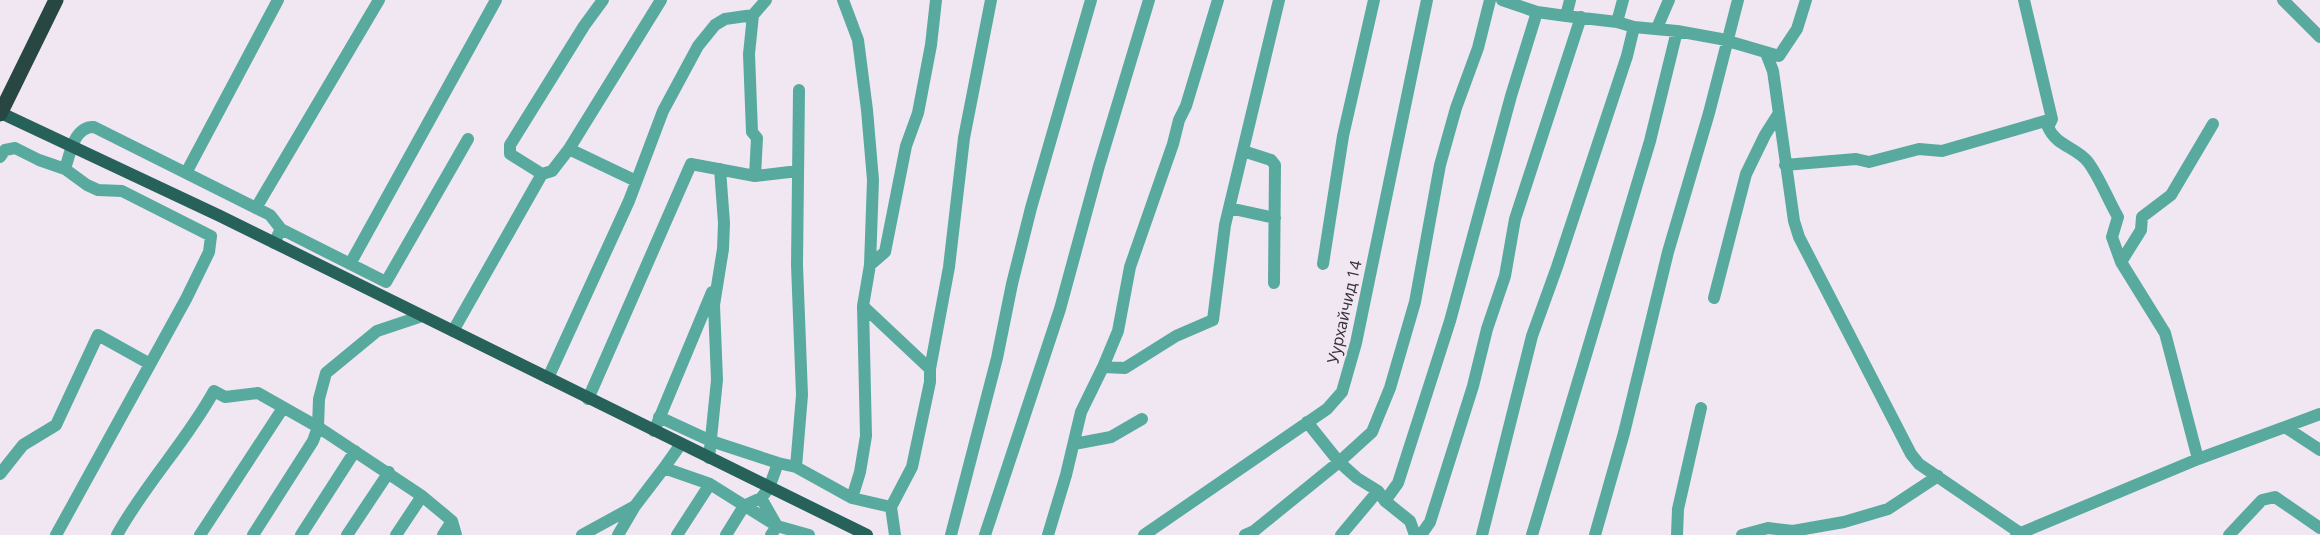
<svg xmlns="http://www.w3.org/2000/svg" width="2320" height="535" font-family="'Noto Sans',sans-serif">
	<rect width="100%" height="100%" fill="#f1e7f3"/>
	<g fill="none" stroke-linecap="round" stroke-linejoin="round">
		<path stroke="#58aa9e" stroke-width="12" d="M603,0L584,26L510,145V154L542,174L552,171L569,149L661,0
			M843,0L858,40L867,110L873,180L870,265
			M1502,0L1537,12L1566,16
			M1570,0L1566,16L1617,22L1634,27L1677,31L1721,39L1779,56L1797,29L1806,0
			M2024,0L2052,119L2048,127C2056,146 2076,147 2088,162C2100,178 2108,200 2118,217L2112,237L2121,262
			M2283,0L2320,37
			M753,15L749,54L752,132L757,138L755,176
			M1617,22L1623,0
			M1657,28L1669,0
			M1766,53L1773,71L1794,221L1799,237L1911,454L1919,464L2023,535
			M569,149L636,181
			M1243,151L1271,160L1275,165L1274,283
			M0,157L5,150L15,148L39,160L65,169L87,185L98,190L122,191L211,236L209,252L186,299L56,535
			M1785,165L1856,159L1869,162L1919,149L1942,151L2052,119
			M65,169C70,154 74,126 94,127L270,215L281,229
			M186,173L278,0
			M256,208L379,0
			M1229,208L1275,218
			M274,243L281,229L386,282L468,139
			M350,264L496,0
			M1323,264L1343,136L1374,0
			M1714,298L1746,174L1765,135L1779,113
			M453,331L542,174
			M1103,367L1118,331L1130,267L1173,144L1179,120L1186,106L1218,0
			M930,369L863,306L870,265L885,252L906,146L918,113L931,45L936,0
			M548,378L629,201L663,111L698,46L715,25L725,19L753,15L766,0
			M588,399L691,164L755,176L798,171
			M659,417L711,441L778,463
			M1307,422L1339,462L1372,432L1390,388L1415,302L1440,165L1456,108L1478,48L1490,0
			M2285,427L2320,450
			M654,431L712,292
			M1074,444L1111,437L1142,419
			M709,458L717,380L714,305L723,249L724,223L720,169
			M2198,459L2165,333L2121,262L2141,230L2142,217L2171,195L2213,124
			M796,467L802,395L797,265L799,90
			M664,468L681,444
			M0,474L23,445L56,425L98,335L150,364
			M761,498L777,526L771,535
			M852,498L860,472L866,436L863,306
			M1385,501L1398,483L1450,321L1511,96L1537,12
			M117,535C145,484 186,442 214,391L225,397L258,393L318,427L422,496L452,521L456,535
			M200,535L283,408
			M253,535L313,441L318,427L319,399L326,373L377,331L422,316
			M301,535L355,451
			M347,535L389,472
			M396,535L422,496
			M443,535L452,521
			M582,535L635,506L664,468L710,484L777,526L809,535
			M618,535L635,506
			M677,535L710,484
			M726,535L744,506L761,498L769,488L778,463L796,467L852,498L891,507
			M895,535L891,507L912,467L930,382V369L949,267L964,138L991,0
			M951,535L997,358L1012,284L1031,208L1091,0
			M985,535L1060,309L1099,166L1149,0
			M1048,535L1066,475L1081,412L1103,367L1125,368L1176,336L1213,320L1225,225L1279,0
			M1144,535L1327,409L1342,392L1356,343L1427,0
			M1245,535L1254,531L1339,462L1357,478L1378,491L1385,501L1410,521L1415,535
			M1341,535L1378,491
			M1421,535L1430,522L1473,386L1487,329L1505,276L1515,219L1581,17
			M1482,535L1532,336L1557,267L1627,56L1634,27
			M1532,535L1650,141L1677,31
			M1595,535L1624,433L1668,252L1709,113L1738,0
			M1677,535L1678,509L1701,408
			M1742,535L1768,528L1793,531L1844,522L1888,509L1938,476
			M2016,535L2198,459L2320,414
			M2229,535L2262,500L2275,497L2320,528"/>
		<path stroke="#27625a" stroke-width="12" d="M1,113L220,216L867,535"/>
		<path stroke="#284642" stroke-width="15" d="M0,114L56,0"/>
	</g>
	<g text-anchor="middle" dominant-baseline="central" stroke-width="4.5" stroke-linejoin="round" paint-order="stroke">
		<g font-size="16" fill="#383439" stroke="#f1e7f3">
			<text transform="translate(1344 312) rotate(-77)">Уурхайчид 14</text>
		</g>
	</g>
</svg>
